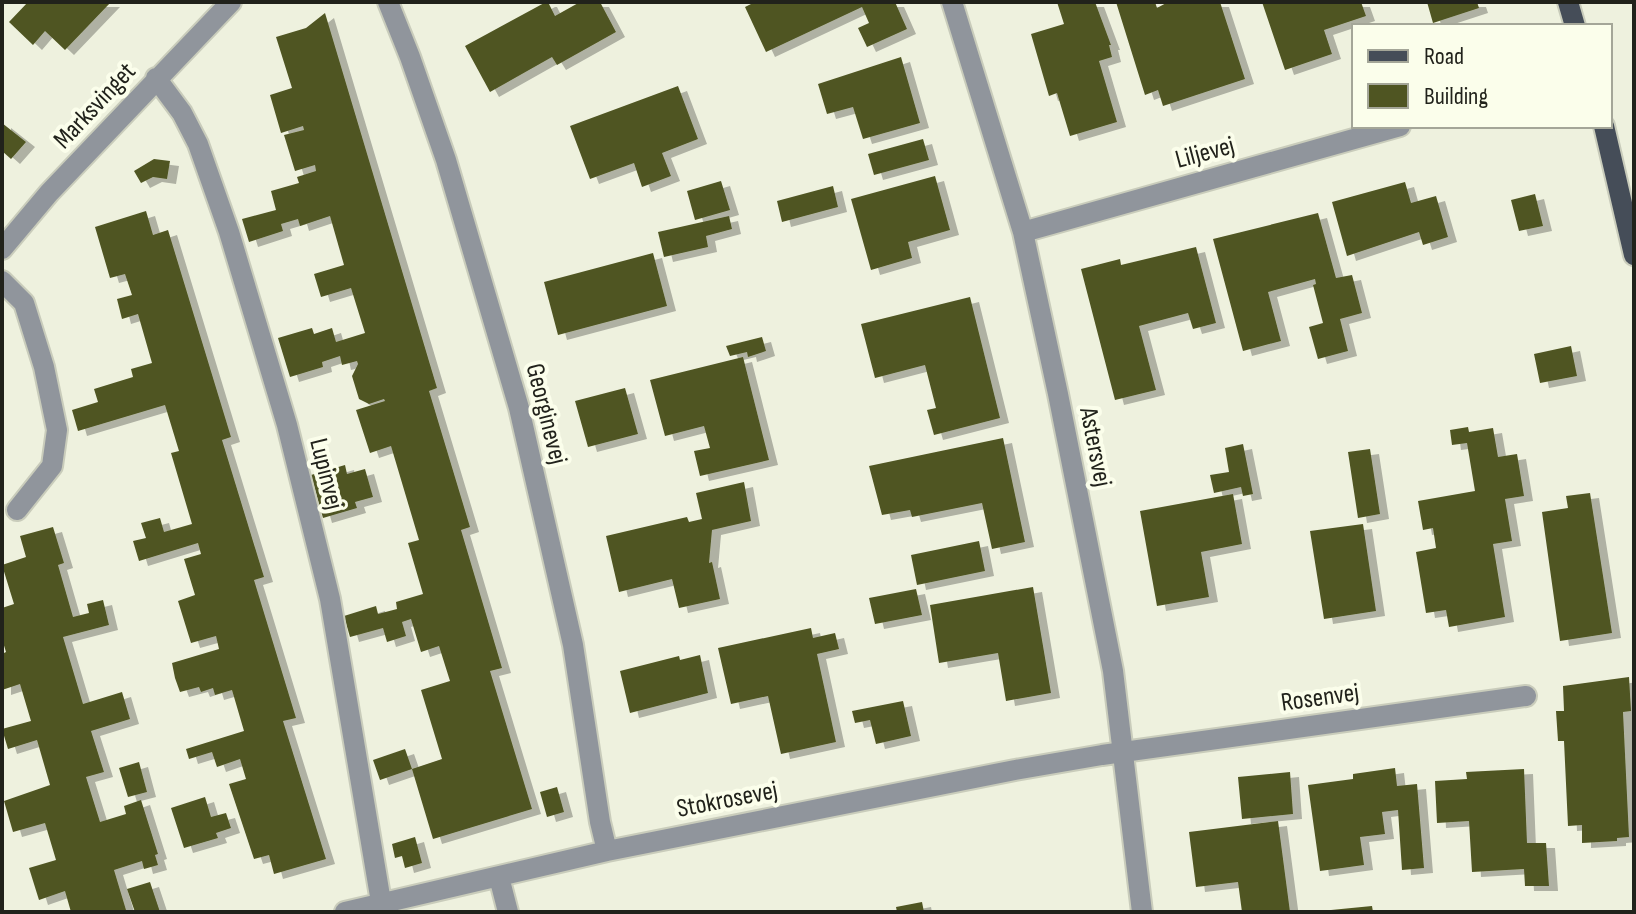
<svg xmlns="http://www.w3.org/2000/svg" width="1636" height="914" font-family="'Sofia Sans Condensed',sans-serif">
	<defs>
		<filter id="shadow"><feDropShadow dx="9" dy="5" stdDeviation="0" flood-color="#0004"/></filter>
	</defs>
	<rect width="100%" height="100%" fill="#eef1de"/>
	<path fill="#4f5522" filter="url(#shadow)" d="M28,2H111L65,50L45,31L33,45L9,22Z
		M546,2H548L555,16L580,2H600L616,32L557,65L552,57L490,92L465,46Z
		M755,2H895L907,29L867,47L858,28L869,23L862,7L766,52L745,7Z
		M1057,2H1095L1111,45H1109L1112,57L1099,61L1117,122L1070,136L1057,93L1049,96L1031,34L1064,24Z
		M1116,2H1155L1157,8L1168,2H1220L1245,79L1163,106L1158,90L1145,95Z
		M1262,2H1361L1366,16L1324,30L1332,54L1285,70Z
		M1427,2H1477L1479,8L1433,23Z
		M325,13L437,388L429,391L470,527L461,530L502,668L490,671L532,809L433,839L412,769L442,759L421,690L450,681L439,646L421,652L411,619L402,622L406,636L387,642L383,628L350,637L344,616L376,606L378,614L397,609L396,602L423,594L408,543L419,540L391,446L370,453L356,410L385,401L384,399L369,404L359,399L352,376L358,364L357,361L342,365L340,356L322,362L323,367L290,377L278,338L312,328L314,334L332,328L336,342L365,333L351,288L321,297L314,274L344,265L330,216L300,226L298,219L281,224L283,231L249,242L242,219L276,210L271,191L299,183L297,177L316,171L315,165L295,171L284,135L304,130L303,126L281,133L270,95L292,88L276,37L306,28Z
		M901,57L920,123L863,139L853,107L827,114L818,84Z
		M678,86L698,139L662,153L671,176L642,187L634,163L590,179L570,126Z
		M2,123L26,142L11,159L2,151Z
		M923,139L929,160L874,175L868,154Z
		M154,159L170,161L167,179L153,177L141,183L134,171Z
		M935,176L950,230L908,242L912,258L871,270L851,199Z
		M721,181L730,210L695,220L687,191Z
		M1405,182L1411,203L1436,196L1448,237L1423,245L1419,232L1347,256L1332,202Z
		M833,186L838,207L782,222L777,201Z
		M1535,194L1543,226L1519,231L1511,200Z
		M146,211L153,235L168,230L231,437L222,440L264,577L254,580L296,718L283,721L326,859L274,874L269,855L254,859L229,784L246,779L240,759L217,767L212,752L189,759L186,749L244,731L232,690L215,695L213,688L201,692L199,687L180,692L175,678L172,663L219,649L216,636L191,643L178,601L195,595L184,559L201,554L198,543L139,561L133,541L146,538L141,523L160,518L164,532L192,524L171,453L179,451L165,405L78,431L72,410L98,402L94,389L133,377L131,369L152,363L138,314L122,319L117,299L132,295L125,274L110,278L95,227Z
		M1318,213L1336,278L1352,275L1362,313L1340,319L1348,351L1318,359L1309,327L1323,323L1313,285L1316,284L1315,279L1268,292L1281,341L1243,351L1213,239Z
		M729,216L732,229L706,236L708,247L664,257L658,232Z
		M1196,247L1216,323L1193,329L1188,313L1139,326L1156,390L1115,400L1081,269L1120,259L1121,265Z
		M653,253L667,306L558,335L544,282Z
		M970,297L1000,418L934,435L927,410L936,408L925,365L875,378L861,324Z
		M762,337L766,351L748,357L747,352L730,356L726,346Z
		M1571,346L1577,376L1540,383L1534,354Z
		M743,357L769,460L700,476L694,451L710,448L704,426L665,436L650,380Z
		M625,388L638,434L588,447L575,401Z
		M1468,427L1469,432L1493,428L1498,457L1517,454L1524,496L1505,499L1512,541L1493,544L1505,617L1449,627L1446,610L1426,613L1416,552L1436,548L1433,528L1423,530L1418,501L1475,491L1467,443L1452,445L1450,430Z
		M1003,438L1025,542L992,549L982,503L912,517L910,510L882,515L869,466Z
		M1243,444L1253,494L1243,496L1241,487L1214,493L1210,475L1229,472L1225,448Z
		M1370,449L1380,514L1358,518L1348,452Z
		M345,465L347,474L365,469L373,497L355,502L357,508L323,518L311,475Z
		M744,482L751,521L712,530L709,563L712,562L720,599L679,608L672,579L619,592L606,536L687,517L689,522L702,519L696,493Z
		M1590,493L1612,633L1560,641L1542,512L1568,508L1566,496Z
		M1233,494L1242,544L1201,552L1209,597L1157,606L1140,511Z
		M1363,524L1376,611L1324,619L1310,531Z
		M53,527L64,563L58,565L73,617L89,613L87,604L103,600L109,625L63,637L83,704L122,692L130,719L91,731L104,772L86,777L100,822L126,814L124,806L141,800L158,854L155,855L158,865L144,869L142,861L114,870L126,910L120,912H71L65,891L39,900L29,868L56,860L45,823L13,832L4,801L50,785L37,740L8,749L2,729L31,721L20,684L2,690V654L6,652L2,639V608L14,604L2,565L26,557L20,536Z
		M979,541L985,571L917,585L911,555Z
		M1033,587L1051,693L1006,701L998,653L939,663L930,605Z
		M916,589L922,615L875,624L869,598Z
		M811,628L813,638L835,633L839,649L817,654L836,742L781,754L768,696L731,704L718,648Z
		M700,655L708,693L630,713L620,671L679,656L680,660Z
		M1629,677L1631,711L1623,712L1629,837L1617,838V841L1582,843V825L1568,826L1564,741H1558L1556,711H1564L1563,686Z
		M903,701L911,736L876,744L870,720L855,723L852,711Z
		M405,749L412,769L380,780L373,760Z
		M139,762L147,792L128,797L119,768Z
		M1395,768L1397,786L1417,784L1424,868L1402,870L1398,810L1382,812L1385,834L1360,837L1364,865L1320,871L1308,785L1353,779V774Z
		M1524,769L1527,843H1546L1549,886H1525L1524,869L1472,872L1469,821L1437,823L1435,781L1467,779L1466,772Z
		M1290,772L1293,814L1242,819L1238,777Z
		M557,787L564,812L547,817L540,792Z
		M205,797L211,817L226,813L231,828L216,833L218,838L184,848L171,808Z
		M1278,821L1290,912H1242L1238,882L1196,887L1189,832Z
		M415,837L422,863L405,868L402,856L395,858L392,844Z
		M150,882L160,912H135L127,889Z
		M922,902L924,912H897L896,907Z
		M1372,906L1373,912H1331V910Z"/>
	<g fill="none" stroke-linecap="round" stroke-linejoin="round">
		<g stroke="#c9ccbb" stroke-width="24">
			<path id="minor" d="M388,2L410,57L446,160L519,408L573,645L600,822L607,851
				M952,2L1023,232L1058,394L1113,671L1142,912
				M156,78L182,113L198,144L229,232L287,425L330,599L381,902
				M1023,232L1400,126
				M2,249L49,193L231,2
				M2,281L24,303L44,367L57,430L52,466L17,510
				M499,877L508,912
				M345,912L607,851L1015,770L1102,755L1526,696"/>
		</g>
		<g stroke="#c9ccbb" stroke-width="24">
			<path id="major" d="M1568,2L1575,26
				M1604,126L1634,255"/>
		</g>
		<use href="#minor" stroke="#90959c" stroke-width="20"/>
		<use href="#major" stroke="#454d58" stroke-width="20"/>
	</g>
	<g text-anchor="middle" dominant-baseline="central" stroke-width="8" stroke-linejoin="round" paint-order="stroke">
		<g font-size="26" fill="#21221b" stroke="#fbfeeb">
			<text transform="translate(95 106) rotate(-47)">Marksvinget</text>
			<text transform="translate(1205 153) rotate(-15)">Liljevej</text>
			<text transform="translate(546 414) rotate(76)">Georginevej</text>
			<text transform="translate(1095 447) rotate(79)">Astersvej</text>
			<text transform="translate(326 474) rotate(76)">Lupinvej</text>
			<text transform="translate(1320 698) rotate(-8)">Rosenvej</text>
			<text transform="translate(727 800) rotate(-11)">Stokrosevej</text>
		</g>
	</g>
	<rect width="1636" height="914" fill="none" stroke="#21221b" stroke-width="8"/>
	<rect x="1352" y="24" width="260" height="104" fill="#fbfeeb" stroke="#a4a698" stroke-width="2"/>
	<rect x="1368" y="50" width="40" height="12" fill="#454d58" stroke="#a4a698" stroke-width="2"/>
	<text x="1424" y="64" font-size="24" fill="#21221b">Road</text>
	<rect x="1368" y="84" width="40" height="24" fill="#4f5522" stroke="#a4a698" stroke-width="2"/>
	<text x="1424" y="104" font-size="24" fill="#21221b">Building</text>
</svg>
